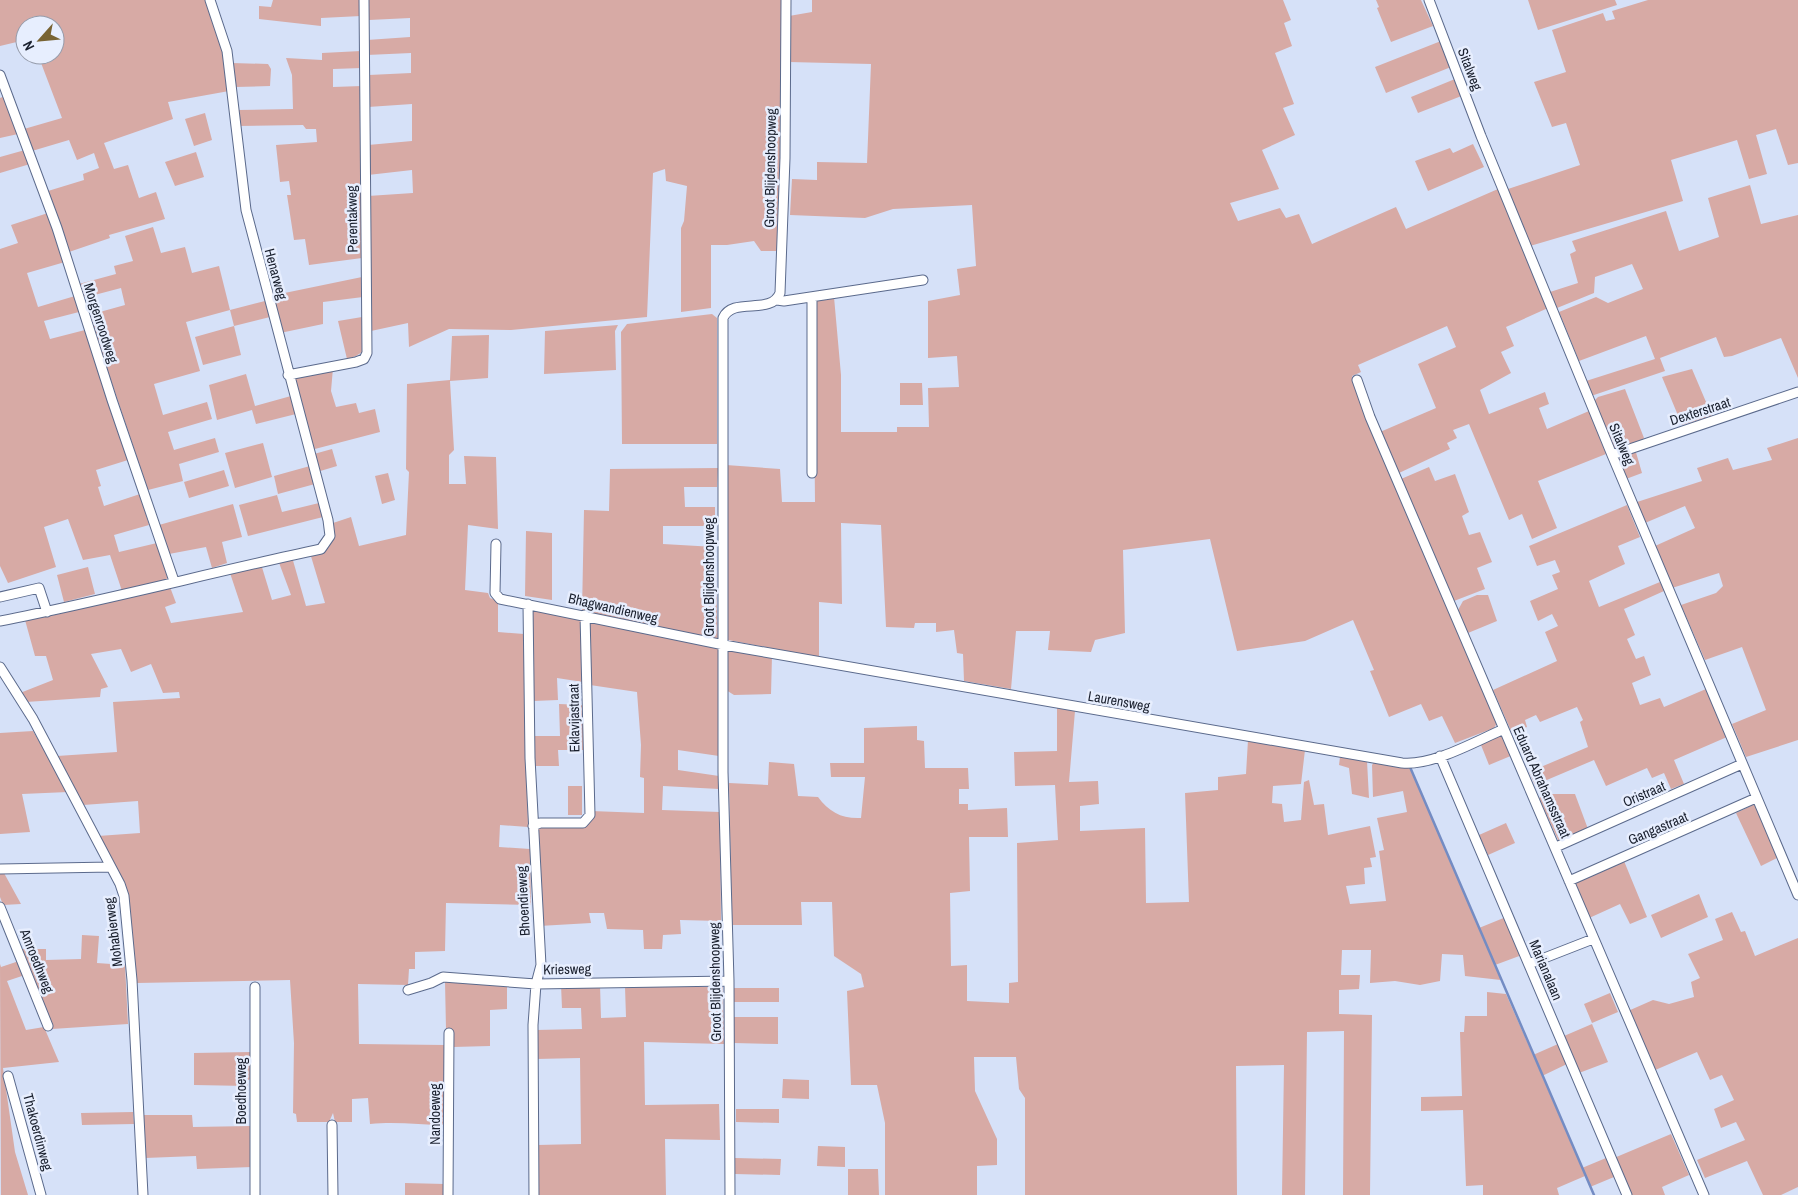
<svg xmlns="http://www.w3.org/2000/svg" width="1798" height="1195" font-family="'Archivo Narrow',sans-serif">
	<rect width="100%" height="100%" fill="#d6e1f8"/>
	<path fill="#d7aaa5" d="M0,0H206L226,51L229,91L168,102L173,119L104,143L114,169L128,165L139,198L156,192L165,219L109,235L110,238L69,252L48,191L84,180L83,174L99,168L94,153L77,160L69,140L32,151L24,129L62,118L38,55H55V25H25V40L0,46Z
		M273,0H360L361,16L321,18V26L259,19V6L271,7Z
		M368,0H782L779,251H761L754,241L727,245H711V308L681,312V228L684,221L687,186L666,181L665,169L653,173L647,317L511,330L449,329L409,347L408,323L371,331L368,196L413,193L412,170L368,175V145L412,141V104L368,107L369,75L411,73V53L367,55V40L410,37V18L369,20Z
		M812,0H1283L1291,20L1284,23L1292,46L1275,53L1294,104L1283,108L1295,135L1262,150L1279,189L1230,203L1238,221L1280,208L1286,218L1299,214L1312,244L1396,207L1406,229L1498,189L1548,308L1506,327L1514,346L1501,352L1511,373L1480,390L1489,414L1545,392L1549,404L1539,408L1547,429L1589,411L1606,454L1538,481L1557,528L1532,539L1522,514L1509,520L1469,424L1453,430L1457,438L1447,443L1450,449L1399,473L1380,432L1436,408L1418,364L1456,347L1447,326L1358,365L1361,372L1352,376L1497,723L1494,728L1455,743L1442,716L1429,721L1421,704L1389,717L1370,671L1374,670L1353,620L1305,641L1237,651L1210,539L1123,550L1125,633L1095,640L1091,652L1048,650L1050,631H1016L1011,689L964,681L963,654L957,653L954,630L936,632V623H915L914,628L886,627L881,525L841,523L842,604L819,602V657L728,640L726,465L780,469L782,502H815L813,300L834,297L841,375V432H897V427H929L928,388L959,387L957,356L928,358V301L960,295L957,269L976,266L972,205L893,209L865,218L790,215L792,179L817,180V162L867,163L871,64L789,62V16L812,12Z
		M1376,0H1421L1433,26L1391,42L1377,8L1379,7Z
		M1528,0H1615L1617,5L1538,30Z
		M1648,0H1798V163L1788,165L1776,129L1756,135L1767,174L1749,179L1737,140L1671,160L1683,201L1530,246L1508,189L1580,165L1566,123L1552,127L1534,82L1566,72L1552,30L1603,13L1606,21L1615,19L1612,11Z
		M1441,41L1451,67L1386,93L1375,67Z
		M361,51L362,68L333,69V87L362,86V258L309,265L305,239L294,240L287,195H291L289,181L280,182L276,145L317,142L316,129H306L303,125L238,126V110L293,109L292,75L286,58L322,60V53Z
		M232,63L268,64L271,69L270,86L235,87Z
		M1455,79L1464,95L1418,113L1411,97Z
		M5,96L18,134L0,138V98Z
		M205,113L212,140L194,146L185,119Z
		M1473,144L1484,167L1428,191L1415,161L1450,148L1453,153Z
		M25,150L30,164L0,173V157Z
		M196,152L204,177L175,186L165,162Z
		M1750,185L1761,224L1798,215V378L1781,338L1732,356L1724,357L1716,337L1660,358L1665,371L1591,396L1586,381L1655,359L1646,336L1579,361L1559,312L1596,297L1608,303L1643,289L1632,264L1595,277L1594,293L1557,308L1550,292L1578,283L1570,254L1576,251L1572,241L1666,211L1679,251L1719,237L1708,198Z
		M48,213L65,262L27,273L38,307L75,296L79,312L44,321L50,339L85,330L128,460L96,470L101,486L98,487L104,506L140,494L149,525L114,535L119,552L157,543L168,578L159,583L122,591L110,555L83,560L68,519L44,527L56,567L8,583L0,566V249L18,243L11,225Z
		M153,227L161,253L185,247L192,273L219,266L230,310L265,301L270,317L234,326L241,355L203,365L195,337L234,326L230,310L186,322L200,371L154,384L163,415L207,402L212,419L168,432L174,450L215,438L219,452L179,464L183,481L148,490L89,315L125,305L121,288L83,298L79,284L116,274L114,266L133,261L125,236Z
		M362,277L363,297L323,302V324L280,333L270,296Z
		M712,314L717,318V444H622L621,332L627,324Z
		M362,317L365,350L356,356L347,359L338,321Z
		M618,325L615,331L616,370L544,374L545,331Z
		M489,335L488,378L450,381L454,450L449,455V484H466L464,456L496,457L498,529L468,525L465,590L488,593L490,598L498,601V632L524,634L528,827L500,825L499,847L530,849L531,905L446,903L445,951L415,952V969H409L408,985L358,984L359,1044L445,1045L446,1125C420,1125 396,1121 370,1124L368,1098L352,1099V1122H335L333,1113L329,1122H297L296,1114L293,1113L294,1043L290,980L137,983L128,893L98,836L140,833L138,801L83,805L57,756L117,752L113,702L180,698L179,692L163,693L151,664L131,672L121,649L91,654L108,687L101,689L100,697L26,702L20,693L53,680L46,656H35L25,620L170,587L176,603L165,607L171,623L243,612L230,573L261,564L272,600L291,595L278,560L292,557L306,606L325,603L310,553C334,549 330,542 333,523L351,517L359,546L406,535L409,472L406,469L407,384L450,380L452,336Z
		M333,368L331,391L336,407L356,403L359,413L375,409L380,432L311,450L292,376Z
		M1692,369L1712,416L1682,425L1662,377Z
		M246,374L255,406L291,396L296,414L256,424L252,410L217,420L209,385Z
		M900,383H922L923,405H900Z
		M1625,389L1644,438L1640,443L1617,450L1613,448L1594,401L1598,397Z
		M1798,438V740L1746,757L1732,724L1766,710L1742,647L1705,660L1681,605L1716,593L1723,586L1719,573L1672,588L1655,546L1695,528L1685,506L1645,523L1637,502L1702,481L1697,468L1728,458L1733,470L1772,460L1767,448Z
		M263,443L272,477L235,488L225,453Z
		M332,449L337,466L317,472L314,454Z
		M1635,449L1642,473L1626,479L1617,458L1621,454Z
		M310,466L315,484L278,494L274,476Z
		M1429,467L1435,481L1455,474L1469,512L1462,516L1469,535L1480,532L1492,562L1477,568L1485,589L1454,601L1401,479Z
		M718,468L717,487H684L685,507H715V526H663V544L715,547L718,642L582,612L584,510L609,511L610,469Z
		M224,470L229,486L189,498L184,482Z
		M388,473L395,500L382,504L375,476Z
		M277,495L282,512L319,503L323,517L248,536L239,505Z
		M233,504L242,537L222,542L227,563L212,568L206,547L169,554L159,525Z
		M1627,505L1640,537L1618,546L1625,564L1589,581L1599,607L1660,582L1664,591L1624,609L1635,635L1627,639L1636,659L1644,656L1651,675L1632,683L1640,705L1660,698L1664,707L1706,689L1727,737L1674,760L1684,784L1671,789L1664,773L1652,778L1647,768L1606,786L1594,760L1535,785L1529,772L1588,747L1580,722L1583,720L1577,707L1540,722L1536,715L1525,720L1527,727L1512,733L1493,690L1557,661L1545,632L1558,626L1552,614L1538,621L1530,601L1558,589L1552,575L1560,572L1555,560L1537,566L1529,546Z
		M526,531L552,533V600L525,596Z
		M88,567L95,594L64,602L57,575Z
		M1477,595H1488L1497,621L1468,633L1458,610L1463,601Z
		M531,608L583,618V682L557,678L558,700L533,701Z
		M588,619L718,647L719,756L678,750V770L719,776V789L663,786L662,810L720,812L721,921L680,920L681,934L663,935L662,949H644L643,930L607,929L604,913H589L591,923L539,926L534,827L585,824L591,811L644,813V778L640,777L641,745L637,692L590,685Z
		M727,650L772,656L771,694L734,695L726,690Z
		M559,704L583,705L584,750H558L559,766H533L534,736H560Z
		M1057,708L1075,711L1069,782L1098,781L1099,804L1080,806V831L1145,828L1146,903L1189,902L1185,793L1218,790V777L1246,774L1248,740L1305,750L1301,784L1273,786L1272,803L1282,804L1284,822L1301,820L1304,782L1309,780L1314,805L1324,804L1328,835L1370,826L1376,857L1370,858L1372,867L1364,868L1365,884L1346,886L1350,904L1386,901L1379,851L1384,850L1377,818L1407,812L1403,791L1373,797L1372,765L1375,761L1410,767L1479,928L1506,917L1522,955L1495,965L1501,980L1465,976L1463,955L1442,954L1440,981L1420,985L1395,981L1370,983L1371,950H1342L1341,975H1360L1359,989L1339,990V1014L1372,1015L1370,1195H1343L1344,1031L1307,1032L1305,1195H1282L1284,1065L1236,1066L1237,1195H1025V1098L1019,1089L1016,1057H974L975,1091L997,1139V1165L977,1166V1195H885V1123L877,1085H851L847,991L864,987L861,974L834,956L832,902H801L802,925H732L729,783L768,785L769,762L794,764L798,796L818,797C829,812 842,819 861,818L865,777H831L830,763H864V728L917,726V740L924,741L925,768H968L969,789H959V804H968V810L1007,808L1008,837H969L970,891L950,893L951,966L967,965V1001L1009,1003V983L1018,982L1017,843L1058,840L1055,785L1015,786L1014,752L1057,751Z
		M33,731L68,792L22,794L30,832L0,834V733Z
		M1499,735L1504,737L1513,755L1489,765L1479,740Z
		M1340,757L1367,761L1369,798L1352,794L1349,768L1339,765Z
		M568,786H582V815H568Z
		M1548,794H1575L1588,829L1559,842L1539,798Z
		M1755,804L1777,858L1761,866L1736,813Z
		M1506,823L1515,843L1488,855L1479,835Z
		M1624,861L1647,917L1630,924L1620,904L1587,919L1573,883Z
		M0,873H4L21,904L3,905L0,897Z
		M1699,894L1708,917L1661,938L1651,915Z
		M1732,912L1741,932L1745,931L1755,956L1798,938V1187L1781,1195H1763L1747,1161L1705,1178L1697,1160L1745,1140L1736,1122L1721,1128L1714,1109L1734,1100L1722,1075L1710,1080L1697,1052L1653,1071L1628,1011L1653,1000L1669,1004L1694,997L1691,982L1700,978L1688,954L1723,940L1715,919Z
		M82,935L99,936L97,963L125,965L128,1024L52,1029L21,949H46V960L81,959Z
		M19,961L25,975L7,981L26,1030L44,1027L59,1062L3,1068L15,1152L28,1195H1L0,964L1,967Z
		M445,982H507V1009L490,1010V1046L453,1047L452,1029H446Z
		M561,985H600L601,1018L626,1017L625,987H723L724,1044L644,1042L645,1105L719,1104L720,1140L665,1139L666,1195H538L537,1145L581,1144L580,1058L536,1059V1030L582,1029L581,1008H562Z
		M734,988H779V1002H734Z
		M1487,992L1506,994L1533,1055L1558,1044L1567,1064L1542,1076L1582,1168L1606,1158L1614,1177L1590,1187L1585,1176L1557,1188L1559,1195H1483V1185L1466,1186L1463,1110L1421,1111V1097L1462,1096L1460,1032H1464L1465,1016H1487Z
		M1610,993L1618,1012L1592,1023L1584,1004Z
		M734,1017H778V1044L734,1043Z
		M1592,1024L1608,1062L1579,1073L1564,1036Z
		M251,1052V1079L248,1080V1086L194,1085V1053Z
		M783,1079L809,1080V1099L782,1098Z
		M736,1109H779V1123L736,1122Z
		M133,1112L134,1124L82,1125L81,1113Z
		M144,1115H192L193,1127L252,1126V1167L197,1169L196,1156L145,1158Z
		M1671,1134L1689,1175L1662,1187L1665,1195H1630L1614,1158Z
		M818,1146L845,1147V1167L817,1166Z
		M735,1158L781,1159L780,1175L735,1174Z
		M848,1169H878L879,1195H848Z
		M405,1183L445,1184V1195H405Z"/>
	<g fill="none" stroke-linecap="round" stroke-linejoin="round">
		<path stroke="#748cc3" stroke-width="2.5" d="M1410,767L1594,1195"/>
		<g stroke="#5b6a8c" stroke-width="11">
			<path id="minor" d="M1429,0L1481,136L1612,455L1798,895
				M0,75L57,228L112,400L174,581
				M812,298V473
				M777,300L784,301L923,280
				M288,375L356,362L364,359L367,353L364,0
				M1357,380L1370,417L1704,1195
				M1612,455L1798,392
				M496,544L495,593L500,599L724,645L1402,763C1433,766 1476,741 1504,729
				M0,597L39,588L47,612
				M528,604L530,758L541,965L536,984L533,1025L534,1195
				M0,621C107,600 213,572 321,549L330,536L328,520L246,210L227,51L210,0
				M0,667L33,719L120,884L124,896L132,980L143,1195
				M1440,756L1627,1195
				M533,826L540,823H583L590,815L585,615
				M1556,847L1742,764
				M0,869L111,867
				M1569,881L1756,798
				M0,907L48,1026
				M1529,964L1593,939
				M255,987V1195
				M408,990L431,983L443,977L536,984L729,981
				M8,1076L41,1195
				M332,1125L333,1195
				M448,1195L449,1033
				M730,1195L729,981L723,772V318C733,296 771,316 780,293L785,158L786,0"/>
		</g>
		<use href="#minor" stroke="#fff" stroke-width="9"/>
	</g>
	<g text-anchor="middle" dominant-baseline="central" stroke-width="5" stroke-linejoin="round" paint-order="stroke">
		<g font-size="14" fill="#191f2d" stroke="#e7eefe">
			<text transform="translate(1470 69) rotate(69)">Sitalweg</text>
			<text transform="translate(770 168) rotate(-89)">Groot Blijdenshoopweg</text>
			<text transform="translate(352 219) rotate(-91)">Perentakweg</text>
			<text transform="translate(276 274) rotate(75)">Henarweg</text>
			<text transform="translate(101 323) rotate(72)">Morgenroodweg</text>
			<text transform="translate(1700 411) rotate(-18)">Dexterstraat</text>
			<text transform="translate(1622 444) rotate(67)">Sitalweg</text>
			<text transform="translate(709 577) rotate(-90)">Groot Blijdenshoopweg</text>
			<text transform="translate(613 608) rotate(13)">Bhagwandienweg</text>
			<text transform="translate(1119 701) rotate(10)">Laurensweg</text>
			<text transform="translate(574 718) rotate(-91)">Eklavijastraat</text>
			<text transform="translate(1542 782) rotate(66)">Eduard Abrahamsstraat</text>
			<text transform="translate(1644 794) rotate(-23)">Oristraat</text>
			<text transform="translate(1658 828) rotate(-23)">Gangastraat</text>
			<text transform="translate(523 901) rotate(-93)">Bhoendieweg</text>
			<text transform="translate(113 932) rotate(-97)">Mohabierweg</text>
			<text transform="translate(37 961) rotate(68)">Amroedhweg</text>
			<text transform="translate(567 969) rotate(-1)">Kriesweg</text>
			<text transform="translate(1546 970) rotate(67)">Marianalaan</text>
			<text transform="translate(715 982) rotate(-91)">Groot Blijdenshoopweg</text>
			<text transform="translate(241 1091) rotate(-90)">Boedhoeweg</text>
			<text transform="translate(435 1114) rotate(-90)">Nandoeweg</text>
			<text transform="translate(38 1132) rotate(75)">Thakoerdinweg</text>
		</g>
	</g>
	<g transform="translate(40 40) rotate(243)"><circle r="24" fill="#e7eefe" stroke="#959baa"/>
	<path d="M0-4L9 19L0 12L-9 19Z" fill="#786333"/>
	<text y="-8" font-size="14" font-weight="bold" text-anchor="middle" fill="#191f2d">N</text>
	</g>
</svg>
